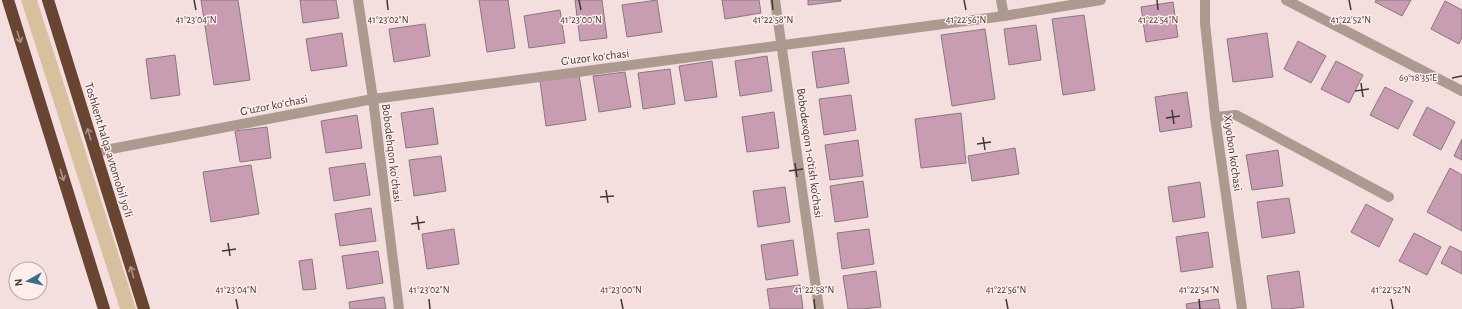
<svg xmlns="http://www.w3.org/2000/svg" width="1462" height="309" font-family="'Alegreya Sans',sans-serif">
	<rect width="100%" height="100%" fill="#f4dede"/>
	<path fill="#d7c09e" d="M21,0H37L136,309H120Z"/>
	<path fill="#c99db1" stroke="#89777f" d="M201,0H238L250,80L214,85Z
		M300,0H336L339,18L303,23Z
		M479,0H508L515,48L487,52Z
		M575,0H602L607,38L580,41Z
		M657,0L662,32L627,37L622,5Z
		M722,0H759L761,13L725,19Z
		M808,0H841V1L808,5Z
		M1376,0H1411L1402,16L1375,2Z
		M1445,1L1462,10V37L1459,44L1431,29Z
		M1173,2L1178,37L1146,42L1141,7Z
		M560,10L565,43L529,48L524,16Z
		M1084,15L1095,90L1063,95L1052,19Z
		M425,24L430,56L394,62L389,29Z
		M1036,25L1041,60L1009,65L1004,29Z
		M985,29L995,99L952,106L941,35Z
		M342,33L347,66L311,71L306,39Z
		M1267,33L1273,77L1233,82L1227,39Z
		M1298,41L1326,56L1311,83L1284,69Z
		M844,48L849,83L817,88L812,52Z
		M175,55L180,95L151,99L146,59Z
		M767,56L772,91L740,96L735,61Z
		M712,61L717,97L685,101L679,66Z
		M1336,61L1363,75L1349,103L1321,89Z
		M670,69L675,104L643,109L638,73Z
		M625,72L631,107L599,112L593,76Z
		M579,75L586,120L546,126L540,81Z
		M1385,87L1413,101L1398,129L1370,115Z
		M1187,92L1192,127L1160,132L1155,97Z
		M851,95L856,130L824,135L819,99Z
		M1427,107L1455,122L1441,150L1413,135Z
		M433,108L438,144L406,148L401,113Z
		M774,112L779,148L747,152L742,117Z
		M961,113L966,163L921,168L915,119Z
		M357,115L362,148L326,153L321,121Z
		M267,127L271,158L240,162L235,131Z
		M1462,139V160L1454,156Z
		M858,140L863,176L830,180L825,145Z
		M1015,148L1019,174L972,181L968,156Z
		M1278,150L1283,186L1252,190L1246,155Z
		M441,156L446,191L414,196L409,160Z
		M365,163L370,195L334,201L329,168Z
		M251,165L259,214L211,222L203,172Z
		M1450,168L1462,175V231L1427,212Z
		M863,181L868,217L835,222L830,186Z
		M1200,182L1205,217L1173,222L1168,187Z
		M785,187L790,222L758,227L753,191Z
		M1289,198L1295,233L1262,238L1257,202Z
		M1366,204L1393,219L1379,247L1351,232Z
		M371,208L376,241L340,246L335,214Z
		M454,229L459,264L427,269L422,234Z
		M869,229L874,264L842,269L837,233Z
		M1208,232L1213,267L1181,272L1176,237Z
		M1414,233L1441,247L1427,275L1399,261Z
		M793,240L798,275L766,280L761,245Z
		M1450,246L1462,252V274L1441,263Z
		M378,251L383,283L347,289L342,256Z
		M312,259L316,289L303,290L299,261Z
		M876,271L881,307L863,309H848L843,276Z
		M1299,271L1304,307L1288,309H1272L1267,276Z
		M800,285L803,309H770L767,289Z
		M384,297L386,309H350L349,302Z
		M1218,299L1220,309H1187L1186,304Z"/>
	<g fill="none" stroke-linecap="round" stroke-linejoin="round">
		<path stroke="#ac9990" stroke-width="10" d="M1215,117L1236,115L1389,197"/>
		<path stroke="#ac9990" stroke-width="10" d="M358,0L373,99L399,309
			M775,0L819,309
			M1001,0L1004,16
			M1205,0V23L1215,117L1242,309
			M1286,0L1462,91
			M95,152L373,99L1004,16L1101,0"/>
		<path stroke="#684432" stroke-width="12" d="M8,0L104,309
			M48,0L144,309"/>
	</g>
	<defs><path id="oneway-shaft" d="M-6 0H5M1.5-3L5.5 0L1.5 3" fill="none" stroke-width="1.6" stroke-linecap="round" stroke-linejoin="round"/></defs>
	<g stroke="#ac9086">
		<use href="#oneway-shaft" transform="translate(19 37) rotate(73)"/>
		<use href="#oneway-shaft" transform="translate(89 134) rotate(-107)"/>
		<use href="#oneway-shaft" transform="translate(62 175) rotate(73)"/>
		<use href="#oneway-shaft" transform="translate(132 272) rotate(-107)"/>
	</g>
	<path fill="none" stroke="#3f3736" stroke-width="1.5" d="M194,0L196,10M387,0L388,10M579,0L581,10M772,0L773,10M964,0L966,10M1157,0L1158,10M1349,0L1351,10M1452,78L1462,76M1361,83L1363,97M1355,91L1369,89M1172,110L1174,124M1166,118L1180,116M983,137L985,150M977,144L991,142M795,163L797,177M789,171L803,169M606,190L608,203M600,197L614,196M417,216L419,230M411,224L425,222M228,243L230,256M222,251L236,249M236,299L238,309M429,299L430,309M621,299L623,309M814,299L815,309M1006,299L1008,309M1199,299L1200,309M1391,299L1393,309"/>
	<g text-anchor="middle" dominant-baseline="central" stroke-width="3" stroke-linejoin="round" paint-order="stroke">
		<g font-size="12" fill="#3f3736" stroke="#ffedec">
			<text transform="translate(595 57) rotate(-7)">Gʻuzor koʻchasi</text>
			<text transform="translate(274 105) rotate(-11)">Gʻuzor koʻchasi</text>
			<text transform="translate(109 150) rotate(73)">Toshkent halqa avtomobil yo'li</text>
			<text transform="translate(392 153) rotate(83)">Bobodehqon koʻchasi</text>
			<text transform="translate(810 153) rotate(82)">Bobodexqon 1-o'tish ko'chasi</text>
			<text transform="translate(1233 153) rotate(82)">Xiyobon ko'chasi</text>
		</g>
	</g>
	<g font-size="10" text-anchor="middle" fill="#3f3736" stroke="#ffedec" stroke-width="3" stroke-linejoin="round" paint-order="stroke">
		<text x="196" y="23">41°23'04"N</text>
		<text x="388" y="23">41°23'02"N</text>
		<text x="581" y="23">41°23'00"N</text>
		<text x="773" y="23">41°22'58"N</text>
		<text x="966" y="23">41°22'56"N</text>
		<text x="1158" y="23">41°22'54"N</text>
		<text x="1351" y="23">41°22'52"N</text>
		<text x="1418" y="81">69°18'35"E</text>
		<text x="236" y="293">41°23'04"N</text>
		<text x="429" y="293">41°23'02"N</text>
		<text x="621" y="293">41°23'00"N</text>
		<text x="814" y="293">41°22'58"N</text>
		<text x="1006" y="293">41°22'56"N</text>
		<text x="1199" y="293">41°22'54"N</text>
		<text x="1391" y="293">41°22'52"N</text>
	</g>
	<g transform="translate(28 281) rotate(262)"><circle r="19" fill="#ffedec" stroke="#b2a4a3"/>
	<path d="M0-3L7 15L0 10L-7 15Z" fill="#396e8a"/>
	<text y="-6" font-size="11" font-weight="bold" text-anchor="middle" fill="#3f3736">N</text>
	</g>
</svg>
